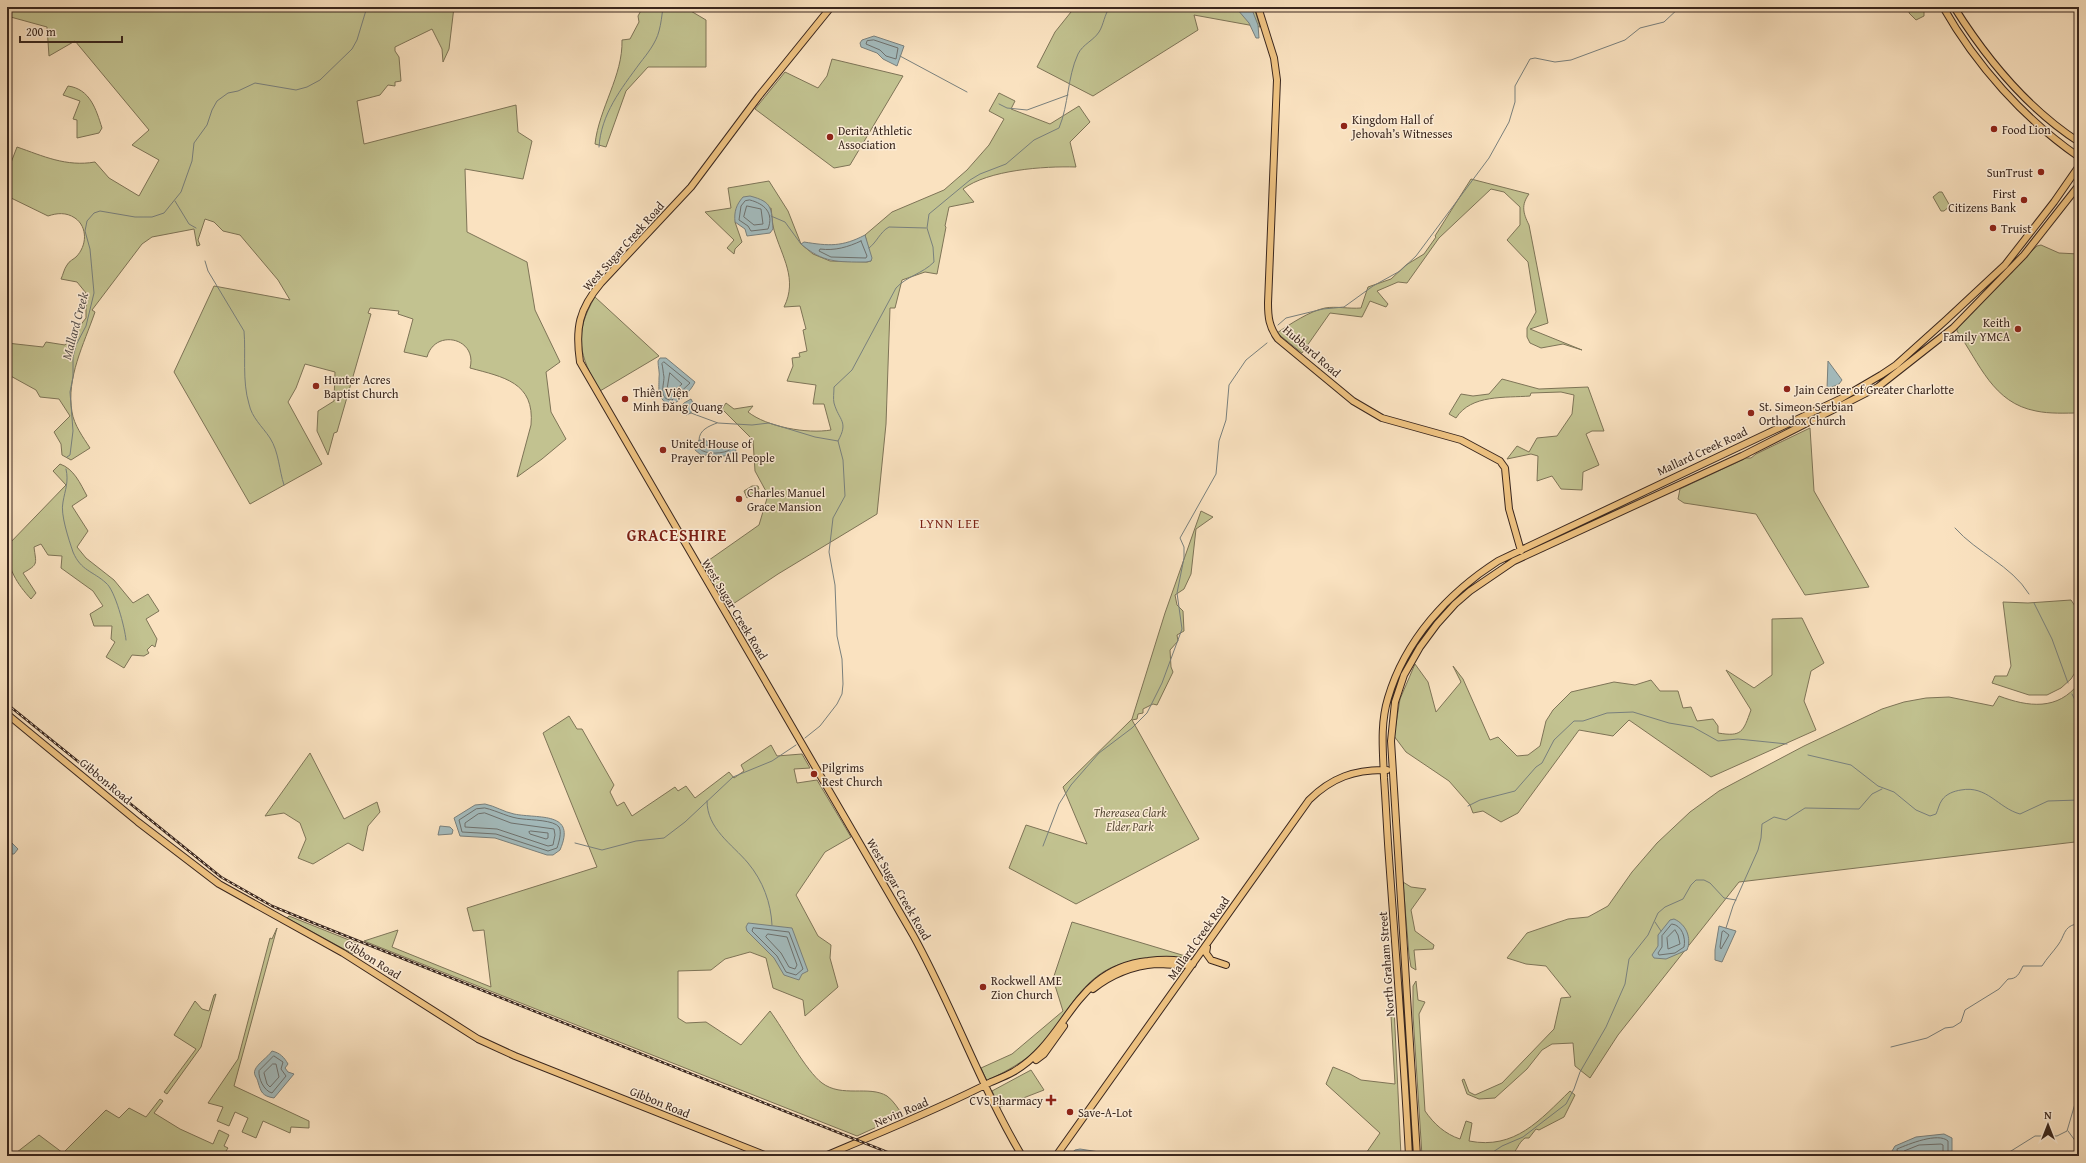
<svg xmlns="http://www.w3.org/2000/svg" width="2086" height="1163" font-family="'Gentium Book Plus',serif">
	<rect width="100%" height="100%" fill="#fae2c0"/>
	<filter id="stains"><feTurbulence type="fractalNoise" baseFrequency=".005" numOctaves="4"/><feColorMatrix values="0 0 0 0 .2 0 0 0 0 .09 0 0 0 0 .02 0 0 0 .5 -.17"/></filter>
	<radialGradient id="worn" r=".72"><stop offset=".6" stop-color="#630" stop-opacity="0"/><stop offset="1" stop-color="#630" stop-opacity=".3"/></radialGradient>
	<path fill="#c2c290" stroke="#7e7457" d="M7,7H454L449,49L443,62L442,49L432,29L395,47V51L399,57L401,81L395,82V86L388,85L380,95L357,101L364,144L516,105L518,132L532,141L523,179L465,169L467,232L527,262L535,310L560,362L546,372L551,412L566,439L542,459L517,477L531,425C535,382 503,377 470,368C478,338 435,328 427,357L404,352L413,319L398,314L399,311L370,308L368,313L371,314L337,432L334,433L328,455L317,431L318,411L334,401L335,372L305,364L296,388L288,402L322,464L250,504L174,372L214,286L290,300L278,280L240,235L223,231L214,222L205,219L198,240L200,245L197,246L194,229L152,237L142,244L92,310L95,312C84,344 66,378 72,412C74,425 83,437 90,448L71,460L62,455L61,444L54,432L70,416L59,399L40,397L36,390L7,374V343L43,347L46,342L65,345L86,318V293L77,282L61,279C63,275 64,269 67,265C69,261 74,259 76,257C87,246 88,227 75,218C66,212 57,213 48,216L7,196V173L17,147C43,156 66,167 95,162L109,178L139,196L159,160L132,145L149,130L75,41L49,56L47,27L7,16Z
		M643,7H684L706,20V67H648L626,91L606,147L595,144C599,108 623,76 622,40L630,39L639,22L638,16Z
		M1075,7H1254L1260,27L1194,15L1198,30L1093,96L1037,67L1055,32Z
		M1910,7H1924V16L1916,20L1909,13Z
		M832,59L903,76L850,165L834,168L755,109L785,72L818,88L827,76Z
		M68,86C90,89 96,109 102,128L99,133L77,138V120L73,119L80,101L63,95Z
		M999,93L1015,101L1011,109L1050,124L1079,106L1090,122L1070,142L1076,167C1044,166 988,170 963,189L974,202L949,207L945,226L946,227L937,274L925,272L902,280L895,308H890L886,424L877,514L778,574L727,608L702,565L759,525L768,495L755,471L753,440L722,409L726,403L734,409L753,406L748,412C767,427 807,434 831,430L824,404H813L816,385L787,381L793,366L792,358L800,357L799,353L807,351L803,330L806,329L800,306L784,307C798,279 782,257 774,230C772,223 772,215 771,208L735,222L742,242L735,249L734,254L727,248L734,240L705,212L731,208L728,188L769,181L788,211L801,244L813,254L830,261L867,262L871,261L865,235L892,212L944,190L967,170L989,145L1004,119L989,111Z
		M1471,179L1529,194C1521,205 1523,213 1529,225L1548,323L1530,329L1582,350L1563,344L1541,348L1530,343L1527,337V328L1536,312L1528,262L1507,240L1520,225V207L1504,192L1491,189L1439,238L1407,283L1398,282L1377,291L1388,304L1386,307L1370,301L1362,317L1330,313L1302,353L1277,333C1290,324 1310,311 1325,308C1336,306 1349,309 1361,308L1368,287L1391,279L1406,265L1424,254L1436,237L1435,236Z
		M1939,192H1942L1950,206L1944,211H1941L1933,197Z
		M2041,245L2059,253L2079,254V413C2065,413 2050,414 2036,411C1993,403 1980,364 1957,331V328L1967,316L2037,246Z
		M595,297L659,356L600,391C579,356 573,334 595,297Z
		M1502,379L1539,389L1588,387L1604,431H1592L1586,434L1599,465L1583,472L1582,490L1561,489L1552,476L1537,481L1538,456L1531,454L1507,459L1517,446L1529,452L1537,438L1557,436L1572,414L1574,395L1561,392L1531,393L1530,396C1506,398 1471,394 1456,418L1449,414L1461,394L1473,396L1489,394Z
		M1810,428L1814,491L1869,587L1805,595L1756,514L1684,503L1678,499L1680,489L1746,458H1751L1756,454Z
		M60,464C74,469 80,483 87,496L72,506L88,531L77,547L86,558L114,580L133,603L148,594L159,611L146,619L157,639L155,647L152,645L147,650L149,653L144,656L132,655L124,668L106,657L115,642L111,639L112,626H94L90,614L103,606L93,591L61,568L62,556L48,555L41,544L34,547C36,564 39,564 23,573L36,593L31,599C17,584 7,568 7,546L66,485L53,471Z
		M752,486H758L759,489L747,498L744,491Z
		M1201,511L1213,517L1196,529L1191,574L1184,589L1175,595L1177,605L1183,611L1184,631L1177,635L1178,641L1170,650L1171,667L1173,672L1157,705L1153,704L1143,709V713L1138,714L1137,719L1132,720L1199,839L1076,904L1009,868L1026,825L1087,844L1063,787L1132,719L1165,613Z
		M2071,600L2079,612V660L2076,671L2071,679L2061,688L2047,695H2029L1992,683L1995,676H2007L2011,666L2003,602L2028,603Z
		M1802,618L1824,663L1811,671L1804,701L1816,730L1711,777L1629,720L1613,736L1579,730L1518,813L1501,822L1483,811L1473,813L1470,805L1449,781L1406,752L1394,736L1400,699L1415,664L1428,682L1436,712L1461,682L1453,666L1463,679L1490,740L1498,737L1517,756L1528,755L1540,746L1546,721L1553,710L1571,692L1614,682L1635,685L1651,680L1660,691H1678L1683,708L1691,707L1697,721L1713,719L1718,726V733C1742,737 1743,732 1751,710L1726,670L1754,688L1772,675V619Z
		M2079,683V874L2075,842L1739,882L1618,1035L1590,1078L1575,1066L1573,1043L1552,1044L1542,1050L1527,1069L1495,1098L1479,1099L1467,1094L1462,1080L1464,1079L1469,1092L1475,1095L1502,1083L1554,1029L1561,998L1571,997L1546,966L1526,964L1507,958L1527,933L1568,919L1588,917L1608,906L1632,872L1657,843L1690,812L1719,791L1804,746L1882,709L1904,702L1926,698L1949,697L1993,706L1999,696C2028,707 2058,711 2079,683Z
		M569,716L577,729H582L614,785L610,792L617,806L624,802L632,816L675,787L678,791L686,786L695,798L729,772L734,778L744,771L741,765L771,745L777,756L802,754L810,768L794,769L797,783L817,780L851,837L825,852L796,895L818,936L831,945L830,958L838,987L805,1016L803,1000L773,988L766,958L750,952L725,959L711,970L678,971V1018L686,1023L706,1022L741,1045L770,1011C784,1030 806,1071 822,1083C842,1098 869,1085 887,1096C894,1101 898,1109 903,1115L857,1136L364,941L398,930L392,947L491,987L484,930L473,931L467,908L597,867L543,733Z
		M310,753L344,819L377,802L380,812L368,826L363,851L348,843L313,864L298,858L306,839L300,823L284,813L265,816Z
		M1403,882L1411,887L1426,889L1411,910L1415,931L1434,945L1433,949L1414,950L1416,970L1411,967L1409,955Z
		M289,916L359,944L353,954L287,918Z
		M1072,922L1192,958L1191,961C1173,961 1153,959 1135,961C1084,967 1070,1013 1040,1046C1025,1062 1006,1071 987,1081L981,1068L1012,1054L1063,1011L1053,979Z
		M277,928L234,1086L309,1121V1128L291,1127L290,1133L263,1121L256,1138L242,1132L248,1118L235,1112L229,1126L217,1121L223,1107L208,1103L238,1059L270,938L272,939Z
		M1416,981L1418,1000L1425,1002L1419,1014L1425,1111C1434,1124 1445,1134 1460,1139L1466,1121L1472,1123L1469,1141C1515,1150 1540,1120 1570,1091L1575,1095L1564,1117L1539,1130L1536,1129L1529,1138H1525C1518,1143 1517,1151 1511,1156H1422L1413,1015V986Z
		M216,994L201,1047L167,1094L164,1092L196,1049L174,1035L195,1001L202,1009L209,1011L214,995Z
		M1390,999L1394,1007L1401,1156H1364L1380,1133L1326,1084L1333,1067L1350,1074L1361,1080L1395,1084Z
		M1031,1070L1044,1090L1000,1107L992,1091Z
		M160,1099L163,1101L154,1113L180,1129L213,1144L219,1130L229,1135L224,1146L228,1148L226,1151L238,1156H12L39,1135L63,1153L106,1110L119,1118L129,1108L146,1117Z"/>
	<path fill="#a3bbbd" stroke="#79807d" d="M1239,7H1251L1258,25L1259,38H1256L1249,23L1237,9Z
		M874,36L904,46L897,66L883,59L877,53L861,47L860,43L862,40Z
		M750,196C773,202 771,208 773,229L770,233L747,236L745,229L735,222C734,212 736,205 743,197Z
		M865,235L872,258L871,261L866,262C838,262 823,263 801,244L804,242C829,246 842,247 865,235Z
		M660,358H666L695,382C691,391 678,404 668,405C657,396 659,391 659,378C660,373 658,367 658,361Z
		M1828,361L1842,380L1839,384L1827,389Z
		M691,399L693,403L691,413L686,415L681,410V407L684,403Z
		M699,440L735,444L736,452L724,456L701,455L695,450Z
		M485,804C495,806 504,812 514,814C539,819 577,811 560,850L553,855H547L495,838L460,836L454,818L475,805Z
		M440,826L450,827L453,830L452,834L438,835Z
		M7,838L18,849L14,854H7Z
		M1674,919C1686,924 1692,938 1687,950L1666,959L1654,958L1652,955L1658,946V935L1670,920Z
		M748,923L792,928L808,971L802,974L799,980L784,975L774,958L747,931L746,927Z
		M1719,926L1736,931L1722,962L1715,960V950Z
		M272,1051C280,1053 284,1057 288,1064L285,1068L288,1072L294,1074L274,1098C262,1096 261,1092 258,1082C257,1077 253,1075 255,1070C257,1064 268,1057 272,1051Z
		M1944,1134L1952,1138V1156H1896L1892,1151L1895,1146L1916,1137Z
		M1080,1149L1106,1153L1111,1156H1068L1075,1150Z"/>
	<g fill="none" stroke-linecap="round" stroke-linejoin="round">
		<path stroke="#6e716e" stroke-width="1" d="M874,40L898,48L896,59L886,56L880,50L866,44L867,41Z
			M750,200C765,204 774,213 768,229L751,231L748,226L739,220L741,206L745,201Z
			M747,206L761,209L763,224L754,225L744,217Z
			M861,241L867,256L866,258L831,257L819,251L820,249C835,251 848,247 861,241Z
			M664,362L690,383L672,400C658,400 664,385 664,377C663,372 663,368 662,364Z
			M670,373L682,384L670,395L667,391Z
			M701,445L724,446L731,449C725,454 705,455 700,449Z
			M485,808C498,811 509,818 523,819C531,820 554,820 559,827C562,832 559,842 557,848L548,851L496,834L462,832L459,820L476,809Z
			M485,813L511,823L554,829L555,835L553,845L548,846L497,829L465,827V823L478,814Z
			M531,831L548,833V838L546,839L530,834L529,832Z
			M1672,924C1682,925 1686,938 1684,947L1675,953L1659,955L1658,953L1662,947V936Z
			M755,928L789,932L803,969L796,975L786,972L777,956L752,931L753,928Z
			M1675,930L1678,935L1680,944L1668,949L1667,938Z
			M1724,931L1729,935L1721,949L1720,947L1722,932Z
			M768,934L787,937L797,965L795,969L789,967L781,953L766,937Z
			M274,1056L283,1062L281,1069L286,1076L272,1093C264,1091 258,1078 259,1071Z
			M273,1064H276L279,1077L270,1087L267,1084L264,1073Z
			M1898,1156L1897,1149C1909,1144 1938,1132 1948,1141V1156
			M1903,1156L1904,1151L1919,1145L1941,1144L1943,1145V1156"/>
		<path stroke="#79807d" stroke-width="1" d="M900,56L967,92
			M999,104L1007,108L1027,110L1068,95
			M599,147C601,114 621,89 640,63C647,54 656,43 659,31C661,24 662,15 663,7
			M175,201L189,224L196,228
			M771,216L785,222L801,244
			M869,248C877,242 880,232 889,227L926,228
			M205,261L208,271L244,331C246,354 242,381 249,404C252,418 262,426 270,438C279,452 279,470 284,485
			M1278,325L1286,318L1323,309L1344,307L1373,286L1400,271L1416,256L1489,158L1509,122L1515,102V86L1530,59L1535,58L1555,62L1571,60L1625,40L1640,28L1664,22L1680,7
			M691,413L718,423L752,425L769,423L815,437L838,441
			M699,440C699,430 709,426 717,423
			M67,457L70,455L73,431L70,392L73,377V357L76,345L86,326L94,293L90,249L85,231L87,221L94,213L100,211L135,217H152L164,213L181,192L192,161L194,143L207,125L212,110L217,101L228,93L238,91L255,83L296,90L307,87L320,80L352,49L357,40L367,7
			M66,469C69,482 65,490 63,502C60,514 69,540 73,552C81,571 93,571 106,583C115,590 125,628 126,640
			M1955,528C1977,553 2011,565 2029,594
			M2034,603L2052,639L2068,683
			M2072,694L2079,708
			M805,738L820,726L837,704L842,694L843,684L842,659L837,636L835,585L829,552L833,518L845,496L843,460L838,441C849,421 839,421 834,403C833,399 834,392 834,387L852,370L896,288C907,276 922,274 934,262L933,247L927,228L929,214L970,180L980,174L1006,164L1034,140L1059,128C1069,104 1067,78 1078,54C1083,44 1093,41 1099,32C1104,24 1104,15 1110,7
			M1808,755L1851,765L1878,786L1894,792L1916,810L1930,816L1936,814C1938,810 1939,804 1942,800C1946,794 1954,791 1961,790C1987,785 1998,808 2020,814L2048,801L2079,800
			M707,801C707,829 732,844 748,863C763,881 771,903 772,925
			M1468,806L1480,800L1515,791L1536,767L1542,763L1554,740L1574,721H1583L1607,713L1633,712L1669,723L1693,727L1718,741L1738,739L1787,744
			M575,843L602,850L636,841L664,838L685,822L733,777L772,761L796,745
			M1043,846L1059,804L1071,785L1099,753L1132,728L1147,713L1162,683L1182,629L1177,593L1184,558V547L1180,538L1216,474L1219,441L1226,420L1229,385L1246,360L1267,343
			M1655,922L1661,931
			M1726,928L1733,906L1758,850L1761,838L1762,824L1774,817L1786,820L1805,808L1859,809L1872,794L1882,789
			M1891,1047L1927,1038L1945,1028L1953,1027L1961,1022L1965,1010L1999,989L2008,979C2017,979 2019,974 2023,966H2042C2047,958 2053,952 2058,945C2065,936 2063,927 2076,924L2079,913
			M2068,1131L2079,1146
			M1951,1155L1955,1156
			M226,1156L228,1153
			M1487,1156L1502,1146L1523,1137L1566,1104L1574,1089L1580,1072L1606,1027L1625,984L1629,959L1648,935L1658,913L1665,907L1683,899L1691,885L1696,880H1704L1710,883L1724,898L1736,900
			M1963,1156H1976
			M1990,1156H1995
			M2003,1156L2035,1136H2057L2067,1131L2079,1090"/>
		<g stroke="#3a271e" stroke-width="8">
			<path id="major" d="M831,7L759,96L691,187L601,283C579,309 575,328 580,362L913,935C953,1007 980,1085 1022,1156
				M1258,7L1274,58L1277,80L1268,303C1268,317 1269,327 1278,339L1353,401L1382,418L1461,440L1500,461L1505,468L1509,509L1521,551
				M1943,7C1976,65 2024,119 2079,157
				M1954,7C1986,58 2028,109 2079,142
				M7,714L138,822L219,884L343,953L478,1039L515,1056L767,1156
				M1207,947L1206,953L1211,960L1226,965
				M1093,989C1112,974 1132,966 1156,964C1167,964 1178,966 1190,964
				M1036,1060L1044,1054L1064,1026
				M825,1156C881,1132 937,1110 991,1082C998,1079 1006,1076 1013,1072C1069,1040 1072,969 1148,961C1163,959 1180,959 1193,964
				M1056,1156L1309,800C1331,778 1355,769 1387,770
				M1409,1156C1404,1057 1396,957 1389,858C1387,831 1386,805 1384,778C1383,751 1380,724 1388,698C1405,640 1448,593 1498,561L1840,399L1881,375L1896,365L1946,320L2005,265L2054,202L2079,166
				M1417,1156L1391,741L1395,702L1404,675L1420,647L1437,624L1455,604L1470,591L1514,561L1742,456L1878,387L1953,328L2024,255L2079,185"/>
		</g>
		<use href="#major" stroke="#edc180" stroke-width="6"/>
		<g stroke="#3a271e" stroke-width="2.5">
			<path id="rail" d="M7,704L221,877L272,906L311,922L897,1156"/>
		</g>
		<use href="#rail" stroke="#fcecd6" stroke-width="1" stroke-dasharray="3" stroke-linecap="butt"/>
	</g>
	<g fill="#8f2418" stroke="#fcecd6" stroke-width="1.5">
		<circle cx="1344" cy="126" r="4"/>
		<circle cx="1994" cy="129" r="4"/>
		<circle cx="830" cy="137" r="4"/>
		<circle cx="2041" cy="172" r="4"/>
		<circle cx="2024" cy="200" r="4"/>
		<circle cx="1993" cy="228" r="4"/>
		<circle cx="2018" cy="329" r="4"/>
		<circle cx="316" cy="386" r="4"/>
		<circle cx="1787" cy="389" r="4"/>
		<circle cx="625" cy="399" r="4"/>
		<circle cx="1751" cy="413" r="4"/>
		<circle cx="663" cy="450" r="4"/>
		<circle cx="739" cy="499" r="4"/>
		<circle cx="814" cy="774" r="4"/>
		<circle cx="983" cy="987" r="4"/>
		<path d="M1049 1094h4v4h4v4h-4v4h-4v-4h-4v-4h4z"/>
		<circle cx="1070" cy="1112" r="4"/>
	</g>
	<g text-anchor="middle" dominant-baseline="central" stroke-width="3" stroke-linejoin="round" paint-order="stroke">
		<g font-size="12" fill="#3a271e" stroke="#fcecd6" text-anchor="start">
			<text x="1352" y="119">Kingdom Hall of<tspan x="1352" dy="14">Jehovah’s Witnesses</tspan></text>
			<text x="2002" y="129">Food Lion</text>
			<text x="838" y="130">Derita Athletic<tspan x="838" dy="14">Association</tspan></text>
			<text x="2033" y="172" text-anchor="end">SunTrust</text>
			<text x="2016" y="193" text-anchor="end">First<tspan x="2016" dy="14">Citizens Bank</tspan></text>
			<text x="2001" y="228">Truist</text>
			<text x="2010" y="322" text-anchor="end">Keith<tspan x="2010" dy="14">Family YMCA</tspan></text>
			<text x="324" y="379">Hunter Acres<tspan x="324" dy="14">Baptist Church</tspan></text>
			<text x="1795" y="389">Jain Center of Greater Charlotte</text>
			<text x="633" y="392">Thiền Viện<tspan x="633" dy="14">Minh Đăng Quang</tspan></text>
			<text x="1759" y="406">St. Simeon Serbian<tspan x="1759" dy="14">Orthodox Church</tspan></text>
			<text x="671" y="443">United House of<tspan x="671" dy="14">Prayer for All People</tspan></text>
			<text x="747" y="492">Charles Manuel<tspan x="747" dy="14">Grace Mansion</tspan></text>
			<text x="822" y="767">Pilgrims<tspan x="822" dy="14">Rest Church</tspan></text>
			<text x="991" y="980">Rockwell AME<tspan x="991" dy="14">Zion Church</tspan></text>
			<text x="1043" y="1100" text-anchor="end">CVS Pharmacy</text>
			<text x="1078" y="1112">Save-A-Lot</text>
		</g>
		<g font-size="12" fill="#3a271e" stroke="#fcecd6">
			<text transform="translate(623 246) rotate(-48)">West Sugar Creek Road</text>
			<text transform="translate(1312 351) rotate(41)">Hubbard Road</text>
			<text transform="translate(1702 451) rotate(-25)">Mallard Creek Road</text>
			<text transform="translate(735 609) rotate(59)">West Sugar Creek Road</text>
			<text transform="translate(106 781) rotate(40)">Gibbon Road</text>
			<text transform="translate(899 889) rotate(60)">West Sugar Creek Road</text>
			<text transform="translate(1198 938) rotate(-55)">Mallard Creek Road</text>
			<text transform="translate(373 959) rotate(32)">Gibbon Road</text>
			<text transform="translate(1386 964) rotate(-94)">North Graham Street</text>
			<text transform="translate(660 1102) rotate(22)">Gibbon Road</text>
			<text transform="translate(901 1112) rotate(-23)">Nevin Road</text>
		</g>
		<g font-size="12" font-style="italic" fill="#5c4e3a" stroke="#fcecd6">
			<text x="1130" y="812">Thereasea Clark<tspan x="1130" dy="14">Elder Park</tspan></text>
		</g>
		<g font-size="13" font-style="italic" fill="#5a534e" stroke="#fcecd6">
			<text transform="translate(75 326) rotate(-75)">Mallard Creek</text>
		</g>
		<g font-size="13" letter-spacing="1" fill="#7a1f14" stroke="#fcecd6">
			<text x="950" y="523">LYNN LEE</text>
		</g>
		<g font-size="16" font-weight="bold" letter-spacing="1" fill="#7a1f14" stroke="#fcecd6">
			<text x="677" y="535">GRACESHIRE</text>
		</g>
	</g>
	<rect width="2086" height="1163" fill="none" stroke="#fae2c0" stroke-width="24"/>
	<rect x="8" y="8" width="2070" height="1147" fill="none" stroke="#3a271e" stroke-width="2"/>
	<rect x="12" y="12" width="2062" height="1139" fill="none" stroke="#3a271e"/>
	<g transform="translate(2048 1125)" stroke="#fcecd6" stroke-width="3" paint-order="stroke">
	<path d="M0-3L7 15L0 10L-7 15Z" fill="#3a271e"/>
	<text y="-6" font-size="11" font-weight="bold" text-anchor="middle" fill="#3a271e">N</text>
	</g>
	<path d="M20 36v6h102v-6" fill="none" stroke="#3a271e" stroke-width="2"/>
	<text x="26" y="36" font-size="12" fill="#3a271e" stroke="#fcecd6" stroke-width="3" paint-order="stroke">200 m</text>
	<rect width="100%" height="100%" filter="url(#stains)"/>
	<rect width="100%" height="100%" fill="url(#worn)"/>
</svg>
